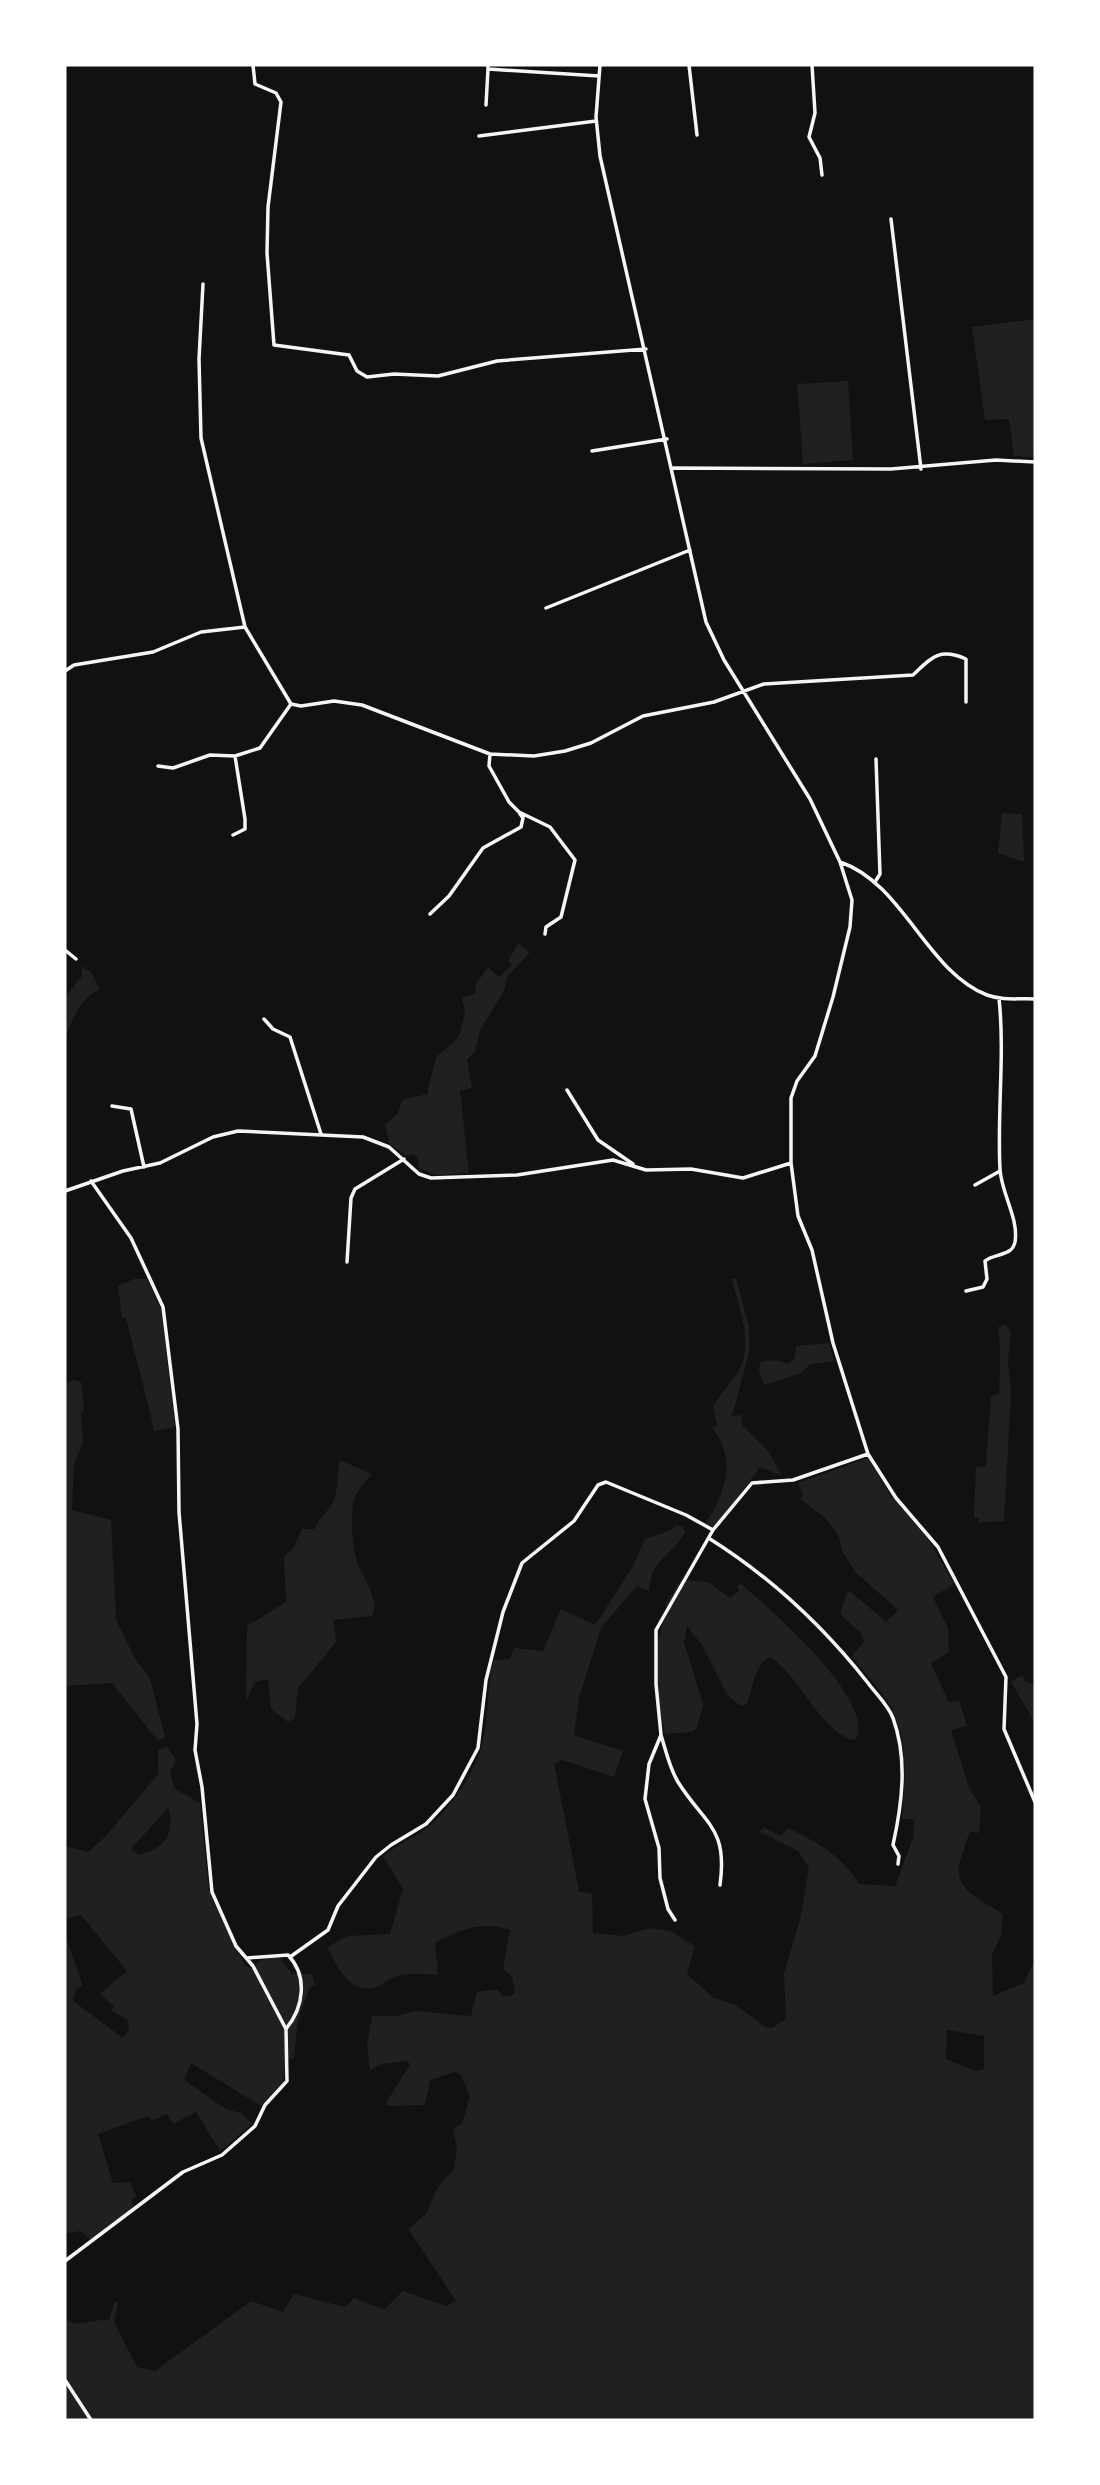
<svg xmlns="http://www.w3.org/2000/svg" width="1100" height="2485" font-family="Arial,sans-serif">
	<rect width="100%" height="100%" fill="#111"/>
	<path fill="#202020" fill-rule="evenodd" d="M1035,319L1033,457L1014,456L1009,419L985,420L972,327Z
		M848,381L853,460L803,464L797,384Z
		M1002,813L1022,814L1024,862L998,853Z
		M518,943L530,952L507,977L504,991L480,1030L475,1052L467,1059L472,1088L460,1091L469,1173L436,1175L419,1168L417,1157L412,1154L406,1156L389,1143L385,1125L398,1113L402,1100L427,1094L436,1057L456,1040L461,1031L465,1011L462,998L475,994L476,984L488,967L499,977L512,965L508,961Z
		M81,966L91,972L100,990C82,994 69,1025 65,1041V998L82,976Z
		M134,1279H147L161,1309L175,1427L154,1431C146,1392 135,1356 126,1318H122L118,1286Z
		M732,1279H736L749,1326V1352L732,1416L741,1415L743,1426L769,1452L782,1476L760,1467L714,1528L706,1523C725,1493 738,1459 712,1428L717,1425L713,1406C721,1393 736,1378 741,1366C753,1339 738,1307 732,1279Z
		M1006,1325L1011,1333L1008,1361L1011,1393L1004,1521L979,1523V1517L974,1518L976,1467L986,1466L991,1396L999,1394C1000,1371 1001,1349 998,1327Z
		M829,1343L834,1361L811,1364L801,1373L764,1385L759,1370L761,1362L776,1360L788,1364L794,1359L796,1346Z
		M74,1380L81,1382L84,1410L81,1412L83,1442L74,1464L72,1510L111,1520L116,1619L133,1655L150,1679L165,1737L158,1741L112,1683L65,1686V1383Z
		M868,1458L890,1495L928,1538L954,1584L933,1597L948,1628L949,1652L931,1663L949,1702L959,1701L967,1726L951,1730L969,1787L981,1808L979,1833L971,1832C966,1839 966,1844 963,1852C948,1889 976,1896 1003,1914L1001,1935L992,1955L993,1996L1024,1983L1035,1958V2420H70L65,2416V2319L75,2324L109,2319L115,2302L118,2303L114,2322L137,2367L155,2371L251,2301L283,2312L294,2294L345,2307L354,2298L384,2310L403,2291L446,2306L456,2301L408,2229L426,2214L438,2187L454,2169L457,2149L453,2128L462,2124L470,2096L461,2075L455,2072L430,2080L425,2105L388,2106L386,2103L410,2064L407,2061L382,2064L370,2070L367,2045L372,2016H397L415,2011L471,2016L477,1992L497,1989L503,1996H510L515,1993L512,1976L503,1969L510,1930C482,1920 461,1930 435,1942L438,1975C424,1974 408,1972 394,1977C387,1979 381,1986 374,1988C348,1993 337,1965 327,1947L348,1936L390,1934L403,1889L383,1856C399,1843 419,1836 433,1823C456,1801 479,1767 484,1735C489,1709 487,1685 494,1660L510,1659L514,1648L543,1651L561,1609L595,1625L632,1568L645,1539L669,1531L677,1525L683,1527L685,1532C674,1554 650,1559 649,1591L637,1586L601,1628L579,1698L574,1735L623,1751L614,1777L562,1760L554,1763L579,1891L592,1894L593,1933L624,1936L650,1928L670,1931L695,1946L687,1974L714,1998L734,2004L765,2027L772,2028L786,2019L784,1973L800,1920L809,1868L798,1851L760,1832L763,1827L781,1836L788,1828C815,1841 844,1857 859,1884L895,1886L913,1838L914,1820L902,1818C905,1782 909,1743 892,1709C882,1690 864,1673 852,1656L864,1642L861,1633L840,1614L847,1592H851L886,1622L898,1610L855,1572L843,1552L838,1534L824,1517L800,1499L803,1494L798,1483ZM947,2030L984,2036V2069L976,2071L946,2059Z
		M340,1460L371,1474C367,1481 358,1489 355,1497C350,1513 352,1543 356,1559C361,1576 381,1599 372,1616L333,1620L336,1642L298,1688L295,1718L288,1722L271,1709L268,1679L255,1682L246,1701L247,1626L286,1602L284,1557L294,1547L302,1529H315C319,1517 329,1511 334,1500C339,1488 336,1472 340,1460Z
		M681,1580L708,1582L730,1598L739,1591L737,1586L740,1583C768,1607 877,1701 856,1739L851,1740C817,1725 802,1680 771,1657C754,1663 753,1688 747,1704L741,1706L728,1696L702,1645L687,1626L684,1642L703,1704L697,1728L692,1732L665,1734C657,1695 649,1643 670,1609L665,1605Z
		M1022,1675L1026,1682L1035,1685V1723L1011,1682Z
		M167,1746L176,1760L170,1772L175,1789L200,1803L209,1891L245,1966L252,1968L261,1960L279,1957L292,1974H312L315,1985L310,1987L298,2020L294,2058L286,2060L283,2082L261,2106L191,2063L184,2080L226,2109L241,2113L252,2124L220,2151L196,2112L173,2124L167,2114L152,2121L148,2116L98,2134L113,2183L130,2182L136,2195L132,2200L133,2208L91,2240L80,2231L65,2234V1935L83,1986L76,1989L73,2001L123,2038L129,2028L128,2020L111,2010L114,2006L100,1994L127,1971L81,1915L65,1919V1846L88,1852L106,1836L158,1774V1750ZM168,1808C176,1832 165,1849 139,1855L131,1849Z"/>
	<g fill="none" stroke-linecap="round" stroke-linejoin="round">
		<path stroke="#f5f5f5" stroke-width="3.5" d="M253,65L255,84L276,93L281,102L268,207L267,253L274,345L349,355L357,371L367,377L394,374L438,376L497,361L646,349
			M488,65V69L599,76
			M600,65L596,117L600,156L706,622L724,660L810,799L840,862C903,883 926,971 987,995C1003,1001 1019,998 1035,999
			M689,65L697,135
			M812,65L815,113L809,137L820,158L822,175
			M486,105L488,69
			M479,136L596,121
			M891,219L921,469
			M203,284L199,359L201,438L245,627
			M592,451L667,439
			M673,468L891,469L996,460L1035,462
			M546,608L690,550
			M65,671L74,665L153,652L201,632L245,627L291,704L301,706L334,701L362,705L490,754L534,756L565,751L591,743L643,716L714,702L764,684L913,675C931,658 939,647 966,659V702
			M490,754L489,766L509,802L519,812L550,827L575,860L561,917L546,927L545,934
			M158,766L173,768L210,755L235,756
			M233,835L245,829V819L235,756L260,748L291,704
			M840,862L852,900L850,927L833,997L815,1056L797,1081L791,1098V1163L798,1216L812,1250L833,1343L868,1454L896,1498L938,1547L1006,1677L1004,1729L1035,1802
			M875,882L880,874L876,759
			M430,914L449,896L483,848L521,827L523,818L520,814
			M65,950L76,959
			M264,1019L273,1029L290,1037L321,1134
			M567,1090L598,1140L633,1164
			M112,1106L131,1109L144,1167
			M975,1185L1000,1171
			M65,1191L123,1171L160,1163L213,1137L238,1131L363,1137L389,1147L419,1174L431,1178L517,1175L613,1160L646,1170L691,1169L743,1178L791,1163
			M347,1262L351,1198L355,1189L404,1159
			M966,1291L983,1287L987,1279L985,1261C994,1253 1012,1257 1015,1242C1019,1218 1001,1193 1000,1169C997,1112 1005,1055 999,998
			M713,1530L752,1483L793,1480L868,1454
			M710,1539C772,1578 823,1626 868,1683C876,1694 888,1705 893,1718C908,1759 902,1804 893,1845L899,1856L898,1864
			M661,1735C666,1751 669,1767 678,1782C705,1825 728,1827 720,1885
			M290,1957L328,1930L338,1906L376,1857L391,1845L426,1824L453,1795L478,1748L486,1680L503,1612L522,1563L574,1521L598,1485L606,1482L686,1515L713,1530L656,1630V1684L661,1735L649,1764L645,1799L659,1848L660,1878L668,1909L675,1920
			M247,1958L288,1955C308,1976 304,2007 286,2029
			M65,2261L183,2172L222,2155L255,2126L265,2105L287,2081L286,2029L253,1966L236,1946L212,1892L202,1787L195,1750L197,1724L179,1512L178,1429L163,1307L131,1238L91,1181
			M65,2380L91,2420"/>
	</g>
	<rect width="1100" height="2485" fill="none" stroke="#ffffff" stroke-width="133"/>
</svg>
